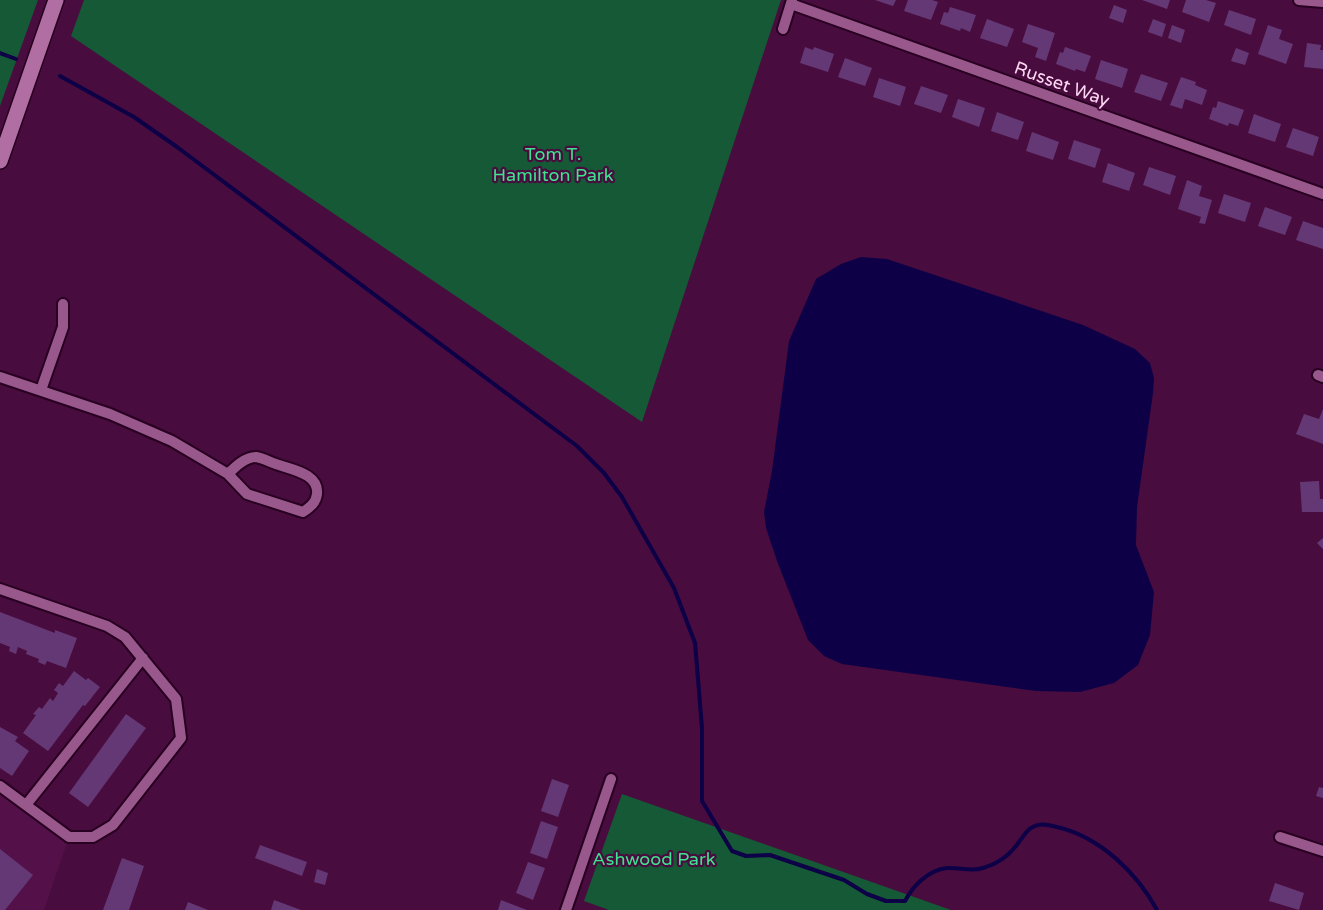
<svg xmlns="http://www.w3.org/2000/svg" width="1323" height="910" font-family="'Varela Round',sans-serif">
	<rect width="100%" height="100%" fill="#490c3e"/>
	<path fill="#541149" d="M0,786L69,837L44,910H0Z"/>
	<path fill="#155936" d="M0,0H38L0,106Z
		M84,0H781L642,422L71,36Z
		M622,794L951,910H609L584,901Z"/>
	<path fill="#0d0047" d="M861,257L887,259L1083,325L1135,349L1150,363L1154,378L1153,393L1137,507L1136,545L1154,592L1150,635L1138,665L1114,683L1080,692L1036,691L842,664L824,656L808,640L777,561L766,528L764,512L772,471L789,341L816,279L841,264Z"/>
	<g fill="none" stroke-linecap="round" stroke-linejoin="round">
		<path stroke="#0d0047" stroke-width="4" d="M0,53L16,59
			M60,76L134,117L177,147L577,446L604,473L622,497L674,588L695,643L702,728V801L732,851L746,856L770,855L844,880L867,894L886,901H905C913,886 928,870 947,868C959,867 970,872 983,868C998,864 1010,855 1019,842C1023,837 1026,831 1031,828C1040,822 1048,825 1057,827C1100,837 1137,873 1157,910"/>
	</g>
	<path fill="#643875" d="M875,0H896L893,6Z
		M908,0H932L938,2L931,20L904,11Z
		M1142,0H1170L1167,9Z
		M1186,0H1206L1216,3L1209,22L1182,12Z
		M1114,5L1127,10L1123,23L1109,18Z
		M950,7L976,15L970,32L961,28L960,31L940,24L944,12L948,13Z
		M1229,10L1256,19L1251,35L1224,25Z
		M987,19L1014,29L1007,47L980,38Z
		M1153,19L1166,24L1162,37L1148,32Z
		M1028,24L1055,33L1046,61L1035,57L1038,48L1022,42Z
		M1172,25L1185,30L1181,43L1168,38Z
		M1268,25L1282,30L1279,39L1293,44L1286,64L1258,54Z
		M1307,43L1321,45L1320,50H1323V69L1304,67Z
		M805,47L813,50L814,47L834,54L828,72L800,63Z
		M1065,47L1091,56L1085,72L1076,69L1075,71L1056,64L1060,52L1063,53Z
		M1236,48L1249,53L1245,65L1231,61Z
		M845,58L872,68L865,86L838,77Z
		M1101,60L1128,69L1122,88L1095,79Z
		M1141,74L1168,83L1161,101L1134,92Z
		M1181,77L1196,82L1195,85L1207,90L1202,105L1185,99L1182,109L1170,105Z
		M879,78L906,87L900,106L873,97Z
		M921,86L948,95L941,113L914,104Z
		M958,99L985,108L979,127L952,117Z
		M1218,101L1244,110L1238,126L1229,123L1228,126L1209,119L1213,107L1216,108Z
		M997,112L1024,122L1018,140L991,131Z
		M1254,114L1281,124L1275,142L1248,133Z
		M1293,128L1319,137L1313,156L1286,147Z
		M1032,132L1059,142L1053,160L1026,151Z
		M1074,140L1101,149L1095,168L1068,159Z
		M1108,163L1135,173L1129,191L1102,182Z
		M1149,167L1176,176L1170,195L1143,185Z
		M1187,180L1202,186L1199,196L1212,200L1205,224L1199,223L1201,217L1178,209Z
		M1224,194L1251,203L1245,222L1218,213Z
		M1265,207L1292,217L1285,235L1258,226Z
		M1303,221L1323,228V249L1296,240Z
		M1323,409V444L1296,434L1304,414L1319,419Z
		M1319,481L1320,499H1323V512H1302L1300,482Z
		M1323,538V549L1317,543Z
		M0,612L55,633V630L77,638L66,668L47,661L45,665L38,662L39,659L26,654L27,651L18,647L16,654L9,651L10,647L0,643Z
		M74,671L86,680L88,678L100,687L85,706L83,705L48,751L23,733L36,715L33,714L39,707L42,709L50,698L53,701L58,693L54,690L59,683L63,686Z
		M126,714L146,728L88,807L69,793Z
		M0,727L18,737L15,741L29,751L12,776L0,768Z
		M552,779L569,785L558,817L541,811Z
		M1319,787L1323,788V798L1316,796Z
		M541,821L558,827L547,859L530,853Z
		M260,845L307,862L302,876L255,858Z
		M0,849L33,875L5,910H0Z
		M122,858L144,866L129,910H103Z
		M528,862L545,868L533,900L516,893Z
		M317,869L328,873L325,885L314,882Z
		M1275,883L1304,893L1299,910L1269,901Z
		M274,900L301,910H271Z
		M501,900L527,910H498Z
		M188,902L208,910H185Z"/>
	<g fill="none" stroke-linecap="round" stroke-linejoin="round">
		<g stroke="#280021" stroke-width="14">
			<path id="street" d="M1299,0L1323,2
				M791,4L1323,194
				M783,29L792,0
				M1318,375L1323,377
				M0,377L110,414L172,441L228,474L247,494L303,512C310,507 316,503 317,494C319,474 293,470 279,465C272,463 263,458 256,457C245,457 235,467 228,474
				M41,390L63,327V304
				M0,589L107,626L125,637L176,699L181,738L113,825L93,837H69L0,786
				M26,805L143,658
				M1280,837L1323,851
				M566,910L611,779"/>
		</g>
		<g stroke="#280021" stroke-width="18">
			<path id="secondary" d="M0,161L56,0"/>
		</g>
		<use href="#street" stroke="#99588b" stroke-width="10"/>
		<use href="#secondary" stroke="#b16ea2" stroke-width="15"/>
	</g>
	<g text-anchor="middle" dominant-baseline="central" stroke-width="4.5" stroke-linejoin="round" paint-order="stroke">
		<g font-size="18" fill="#fcd7f2" stroke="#490c3e">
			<text transform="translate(1062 84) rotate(20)">Russet Way</text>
		</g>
		<g font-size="18" fill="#3fe38f" stroke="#490c3e">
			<text x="553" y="154">Tom T.<tspan x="553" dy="21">Hamilton Park</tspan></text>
			<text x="654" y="859">Ashwood Park</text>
		</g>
	</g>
</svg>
